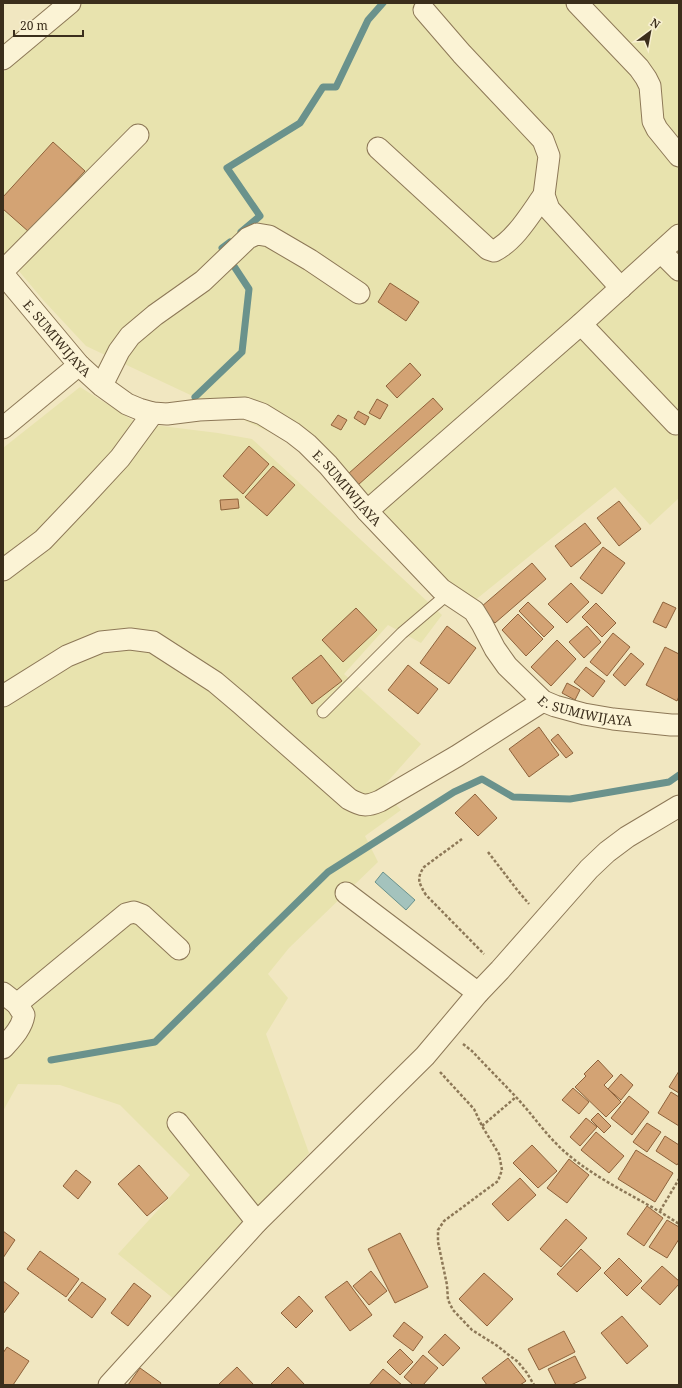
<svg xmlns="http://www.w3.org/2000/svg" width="682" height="1388" font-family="'Noto Serif',serif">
	<rect width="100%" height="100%" fill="#f1e7c1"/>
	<path fill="#e8e3ae" d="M76,3H679V498L650,525L615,487L474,601L392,535L329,460L86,346L44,301L3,252V73Z
		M80,387L137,423L218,433L252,439L442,615L421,643L388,625L344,674L421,744L381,789L401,810L365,836L378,862L289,948L268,974L288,998L266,1034L309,1153L174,1299L118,1254L190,1175L120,1105L60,1085L18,1084L3,1111V448Z"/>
	<path fill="#a4c3bd" stroke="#6a928c" d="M383,872L415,900L406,910L375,882Z"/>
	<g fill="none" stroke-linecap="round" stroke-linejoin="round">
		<path stroke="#6a928c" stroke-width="7" d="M241,232L260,216L227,168L300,123L323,87H336L368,20L383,3
			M195,397L242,352L249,289L222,248L230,242
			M51,1060L155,1042L328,872L454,792L482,779L513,797L570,799L669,782L679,775"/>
	</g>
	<path fill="#d3a374" stroke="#8e623b" d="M53,142L85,171L29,232L3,209V197Z
		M390,283L419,302L406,321L378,302Z
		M410,363L421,375L397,398L386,386Z
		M433,398L443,409L358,485L348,474Z
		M377,399L388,405L380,419L369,413Z
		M358,411L369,417L365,425L354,418Z
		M338,415L347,420L341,430L331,425Z
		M249,446L269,464L243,494L223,476Z
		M273,466L295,485L267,516L245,497Z
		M238,499L239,508L221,510L220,500Z
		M619,501L641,529L619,546L597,518Z
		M585,523L601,543L571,567L555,546Z
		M603,547L625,563L602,594L580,578Z
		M532,563L546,579L495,623L481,607Z
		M571,583L589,602L567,623L548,604Z
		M528,602L554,627L544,637L519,611Z
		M663,602L676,608L666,628L653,622Z
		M596,603L616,623L602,637L582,617Z
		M356,608L377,630L343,662L322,640Z
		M518,614L543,639L526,656L502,630Z
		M447,626L476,648L449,684L420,663Z
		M587,626L601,642L584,658L569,642Z
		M613,633L630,647L607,676L590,662Z
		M557,640L576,659L551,686L531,667Z
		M665,647L679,654V696L677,701L646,685Z
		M631,653L644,664L625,686L613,675Z
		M321,655L342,681L312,704L292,678Z
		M408,665L438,689L418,714L388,690Z
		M586,667L605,681L593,697L574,682Z
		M567,683L580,690L575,700L562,693Z
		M539,727L559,755L529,777L509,749Z
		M558,734L573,753L566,758L551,740Z
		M475,794L497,818L478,836L455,813Z
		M598,1060L613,1076L604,1085L621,1102L606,1117L575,1087L586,1076L584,1074Z
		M679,1071V1093L669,1087Z
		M621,1074L633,1085L621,1100L608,1089Z
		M573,1088L589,1102L579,1114L562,1100Z
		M671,1092L679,1097V1126L658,1113Z
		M629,1096L649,1112L632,1135L611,1118Z
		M598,1113L611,1126L604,1133L591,1120Z
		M586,1118L597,1127L580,1146L570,1137Z
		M647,1123L661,1132L647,1152L633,1142Z
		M596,1132L624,1156L609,1173L581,1150Z
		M665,1136L679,1145V1162L677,1165L656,1151Z
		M532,1145L557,1171L538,1188L513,1163Z
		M636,1150L673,1173L655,1202L618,1179Z
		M569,1159L589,1175L567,1203L547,1188Z
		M139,1165L168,1198L147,1216L118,1184Z
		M76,1170L91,1182L78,1199L63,1186Z
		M520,1178L536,1195L508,1221L492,1204Z
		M647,1206L663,1218L644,1246L627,1234Z
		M566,1219L587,1238L561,1267L540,1249Z
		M667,1220L679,1227V1239L667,1258L649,1247Z
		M3,1231L15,1240L3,1258Z
		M400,1233L428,1287L395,1303L368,1249Z
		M581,1249L601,1268L577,1292L557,1274Z
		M40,1251L79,1279L66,1297L27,1269Z
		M619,1258L642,1281L627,1296L604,1273Z
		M662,1266L679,1281V1284L660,1305L641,1288Z
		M371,1271L387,1291L369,1305L353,1286Z
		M484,1273L513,1299L487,1326L459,1299Z
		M3,1281L19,1293L3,1314Z
		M347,1281L372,1315L350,1331L325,1297Z
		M82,1282L106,1299L92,1318L68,1300Z
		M134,1283L151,1296L128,1326L111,1313Z
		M299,1296L313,1311L296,1328L281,1313Z
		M622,1316L648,1346L627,1364L601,1333Z
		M404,1322L423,1337L413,1351L393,1336Z
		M564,1331L575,1352L539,1370L528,1349Z
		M445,1334L460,1348L443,1366L428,1352Z
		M7,1347L29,1361L13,1385H3V1353Z
		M400,1349L413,1362L400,1375L387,1362Z
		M423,1355L438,1368L423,1385H413L404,1377Z
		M575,1356L586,1378L571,1385H556L548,1369Z
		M508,1358L526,1381L520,1385H487L482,1378Z
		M237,1367L254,1385H218Z
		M288,1367L305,1385H270Z
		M140,1368L161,1383L160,1385H128Z
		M383,1369L402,1385H369Z"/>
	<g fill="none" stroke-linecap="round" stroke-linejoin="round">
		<g stroke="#8d7857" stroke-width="13">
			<path id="lane" d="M323,712L402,633L449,593"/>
		</g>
		<g stroke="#8d7857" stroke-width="23">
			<g id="street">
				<path d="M577,3L639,68L646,78L650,86L653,121L657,129L679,156"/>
				<path d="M424,10L462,54L543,140L549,156L544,195L549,209L621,288"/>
				<path d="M3,59L70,3"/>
				<path d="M378,148L488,249L494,251C515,241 531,213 544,195"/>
				<path d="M661,252L679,270"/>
				<path d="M3,271L138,135"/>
				<path id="s1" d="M3,274L79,365L102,386L127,404L139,409L153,413L167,414L199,410L245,408L262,414L293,433L307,444L328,465L367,511L441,589L474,611L482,624L495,649L507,666L543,701L555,706L584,714L613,719L671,725H679"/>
				<path d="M581,324L676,424"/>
				<path d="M102,385L119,351L130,336L155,315L203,281L248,238L257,234L269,236L310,260L359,293"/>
				<path d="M3,428L79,365"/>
				<path d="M367,511L581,324L679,235"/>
				<path d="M3,570L43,540L82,499L120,458L153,413"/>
				<path d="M3,696L67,656L101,642L130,639L153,642L215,682L241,704L349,799C362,806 366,807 380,801L457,756L543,701"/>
				<path d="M346,893L478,993"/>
				<path d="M3,993L17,1004L24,1015C22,1028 12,1038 3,1048"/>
				<path d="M17,1004L126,914L134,912L142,915L179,949"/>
				<path d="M178,1123L257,1222"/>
				<path d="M109,1385L257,1222L425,1056L478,993L500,970L589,869L607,852L627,837L679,806"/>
			</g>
		</g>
		<path stroke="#8d7857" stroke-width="2.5" stroke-dasharray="3 2" stroke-linecap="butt" d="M462,839L424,867C416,879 419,883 426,895L484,954
			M488,852L518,891L529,904
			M463,1044L472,1051C486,1066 501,1081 516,1097C534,1116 549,1140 571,1157C604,1184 644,1200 679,1224
			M440,1072L474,1109L482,1126L499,1154L502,1170L498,1181L444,1221L438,1230V1242L447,1285L448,1300L453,1310L472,1330L496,1345L518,1362L527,1373L534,1385
			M482,1126L516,1097
			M660,1211L679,1179"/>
		<use href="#lane" stroke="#fbf3d5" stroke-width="11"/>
		<use href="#street" stroke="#fbf3d5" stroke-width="21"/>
	</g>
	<g text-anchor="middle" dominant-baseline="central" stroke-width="3" stroke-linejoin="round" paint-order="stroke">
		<g font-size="13" fill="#3b2e1c" stroke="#f8f0d1">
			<text stroke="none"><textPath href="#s1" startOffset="84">E. SUMIWIJAYA</textPath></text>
			<text stroke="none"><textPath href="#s1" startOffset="432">E. SUMIWIJAYA</textPath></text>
			<text stroke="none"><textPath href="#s1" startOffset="768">E. SUMIWIJAYA</textPath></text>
		</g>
	</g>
	<rect width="682" height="1388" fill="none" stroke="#3b2e1c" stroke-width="8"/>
	<g transform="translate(650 32) rotate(32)" stroke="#f8f0d1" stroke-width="3" paint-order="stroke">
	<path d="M0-3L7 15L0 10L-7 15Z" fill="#3b2e1c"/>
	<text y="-6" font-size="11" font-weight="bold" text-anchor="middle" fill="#3b2e1c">N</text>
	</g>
	<path d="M14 30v6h69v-6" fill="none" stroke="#3b2e1c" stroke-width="2"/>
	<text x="20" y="30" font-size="12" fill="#3b2e1c" stroke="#f8f0d1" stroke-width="3" paint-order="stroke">20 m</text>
</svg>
